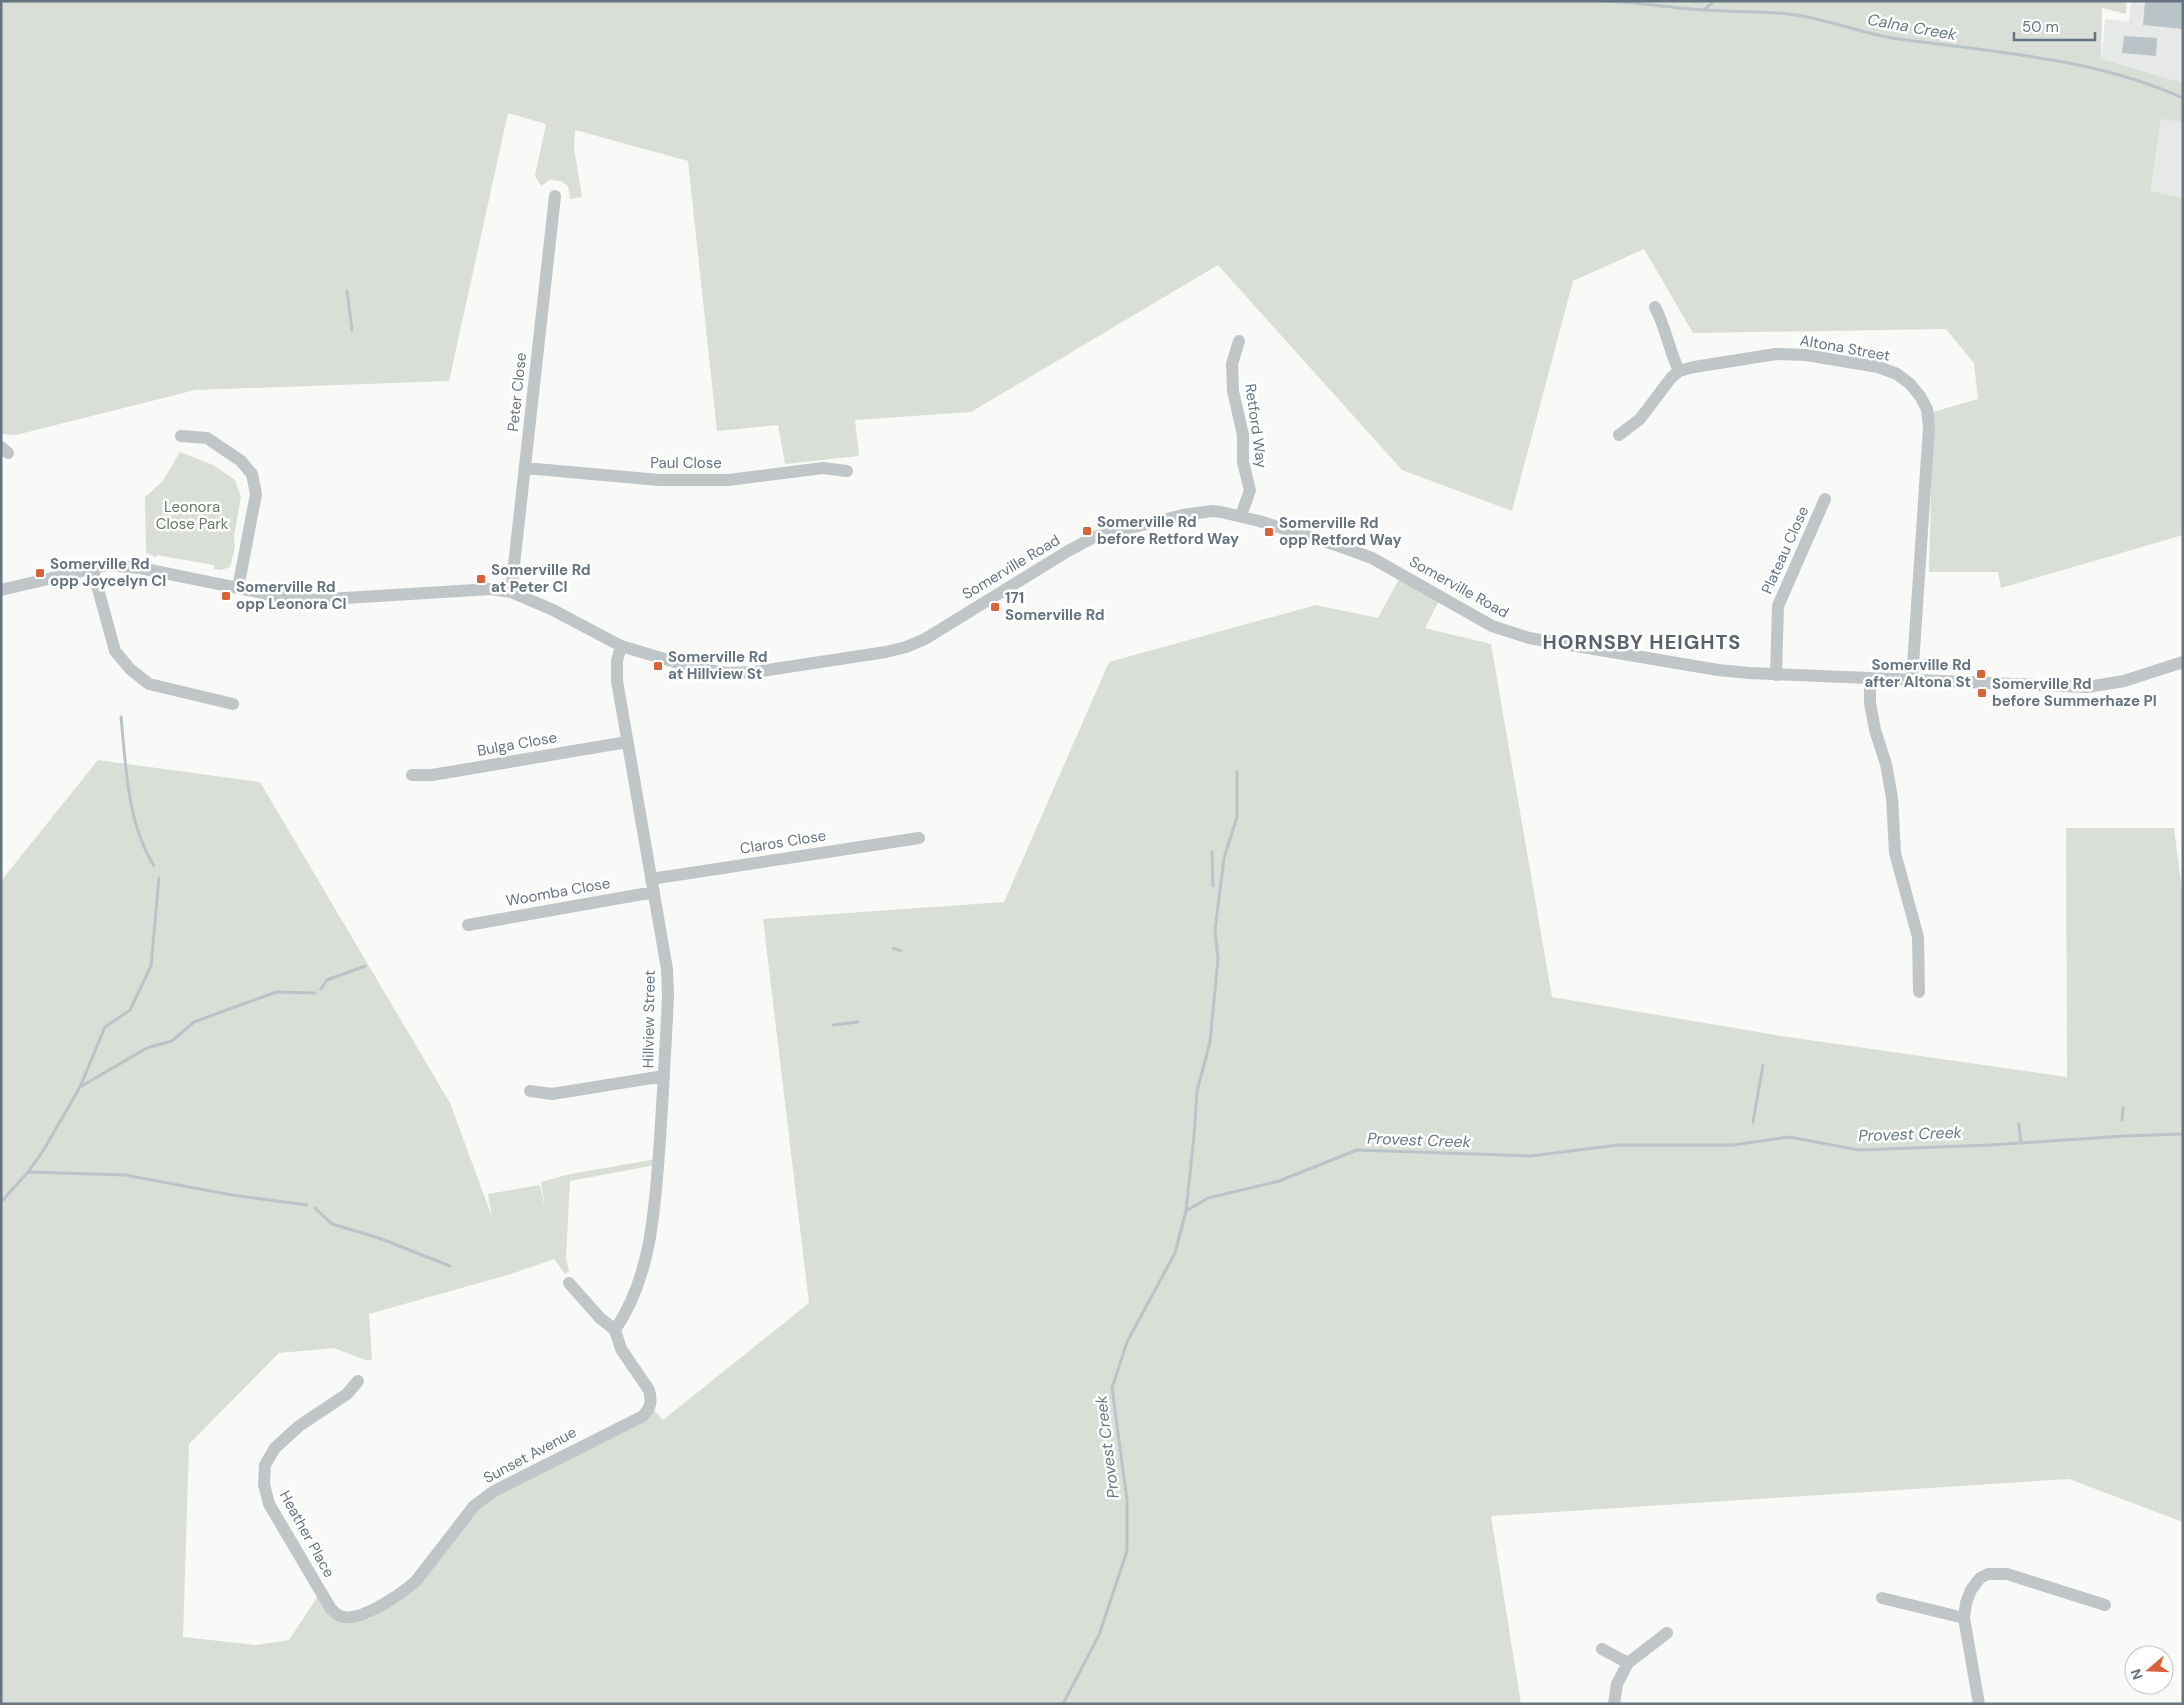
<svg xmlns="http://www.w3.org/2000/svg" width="2184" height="1705" font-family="'DM Sans',sans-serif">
	<rect width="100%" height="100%" fill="#f9f9f7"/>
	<path fill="#e7e8e8" d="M2131,1H2183V205L2145,200L2101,65L2105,19L2129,22Z"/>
	<path fill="#d9ded7" d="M1,1H2127L2126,14L2102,8L2101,59L2183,83V122L2161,119L2150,191L2183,198V535L2001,588L1998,572H1929L1933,412L1978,399L1974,363L1946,329L1693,333L1644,249L1573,281L1512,511L1402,470L1218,265L971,412L855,420L859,456L785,464L778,425L717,431L688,161L575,130L574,148L582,197L570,199L568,186L561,181L550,180L541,186L535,176L546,124L508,113L449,381L195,390L16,435L1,434Z
		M180,452L213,465L235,480L241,497L234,536L235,547L230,567L221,570L214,569V565L157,555L156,557L146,553L145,497L163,481Z
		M1399,579L1440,599L1425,628L1491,644L1552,997L1781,1036L2067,1077L2066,828H2174L2183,898V1522L2069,1479L1491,1516L1521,1704H1V881L98,760L260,782L450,1103L492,1217L488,1194L540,1185L545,1209L541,1182L570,1174L656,1159V1165L570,1181L566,1258L569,1271L565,1274L554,1259L511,1274L369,1314L372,1360H365L334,1348L279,1353L189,1444L183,1637L256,1645L289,1640L320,1593L325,1602L361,1621L371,1618L408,1595L488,1497L653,1409L663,1420L809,1303L763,919L1004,902L1109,662L1316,605L1378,618Z"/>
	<path fill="#bac4c8" d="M2145,1H2183V29L2143,25Z
		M2124,36L2157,38L2156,56L2122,53Z"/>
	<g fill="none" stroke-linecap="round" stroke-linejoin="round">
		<path stroke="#bac4c8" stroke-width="3" d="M1603,1C1637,2 1671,8 1705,10C1732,12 1761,11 1788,14C1826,18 1862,34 1899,39C1994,52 2094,58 2183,98
			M1704,10L1714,1
			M347,291L352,330
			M121,717C126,766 127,823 154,866
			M1212,852L1213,886
			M893,948L901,951
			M321,989L327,980L365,966
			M833,1025L858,1022
			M80,1087L147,1048L172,1041L194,1022L276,992L315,993
			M2122,1120L2123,1108
			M1753,1122L1763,1065
			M2019,1124L2021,1143
			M28,1172L125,1175L232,1195L307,1205
			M1,1202L28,1172L43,1151L80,1087L105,1027L130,1010L151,966L159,878
			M315,1208L332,1224L379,1238L450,1266
			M1186,1211L1194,1136L1197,1091L1210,1042L1218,958L1215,930L1224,858L1237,817V772
			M1063,1704L1099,1635L1127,1551V1500L1112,1388L1127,1342L1175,1253L1186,1211L1208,1198L1279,1181L1357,1150L1531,1156L1618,1145H1733L1789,1137L1859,1150L1990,1145L2124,1136L2183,1134"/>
		<path stroke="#c0c5c8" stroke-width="12" d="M1655,307C1666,328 1669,350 1679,371
			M1239,341L1232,364L1233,391L1243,435V462L1250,490L1241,516
			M1619,435L1640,419L1671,378L1679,371L1694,367L1776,354L1806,355L1878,367L1897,374L1910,384L1920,396L1927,409L1929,427L1912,680
			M181,436L207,438L241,461L252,474L256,494L238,588
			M1,447L8,453
			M525,468L659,480H728L823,468L847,471
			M92,567L115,651L130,669L149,684L233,704
			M1,590L108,565L140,568L272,595L313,600L491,589L511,592L553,610L621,646L695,668L726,673L755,672L886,652L906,647L925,639L1068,551L1094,537L1183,515L1212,511L1221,512L1259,521L1342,547L1372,558L1492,626L1529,638L1718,670L1749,673L2087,687L2124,681L2183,662
			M511,592L555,196
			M1776,675L1778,606L1825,499
			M1870,678V703L1875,730L1886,764L1892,798L1895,853L1918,937L1919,992
			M412,775H432L627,742
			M651,879L919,838
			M468,925L654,892
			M530,1091L552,1094L664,1076
			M615,1330C653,1274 655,1204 660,1139C663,1091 666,1043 668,995L667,969L617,681V661L621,646
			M358,1381L347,1394L299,1426L275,1448L265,1465L264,1484L269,1504L331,1609C334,1611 337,1615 340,1616C360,1624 402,1593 416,1581L474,1506L494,1491L643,1416C651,1407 652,1402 649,1390L621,1349L615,1330L600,1318L569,1283
			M1882,1598L1964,1618
			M1602,1649L1628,1663L1617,1684L1614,1704
			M1628,1663L1667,1633
			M1979,1704L1964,1618L1966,1603L1971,1590L1980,1578L1988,1574H2007L2105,1605"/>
	</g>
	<g fill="#d86338" stroke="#fff" stroke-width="2">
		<rect x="1082" y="526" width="10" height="10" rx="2.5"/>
		<rect x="1264" y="527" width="10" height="10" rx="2.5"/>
		<rect x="35" y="568" width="10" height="10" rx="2.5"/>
		<rect x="476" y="574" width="10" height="10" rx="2.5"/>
		<rect x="221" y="591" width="10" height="10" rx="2.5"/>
		<rect x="990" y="602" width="10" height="10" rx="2.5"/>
		<rect x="653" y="661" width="10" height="10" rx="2.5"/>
		<rect x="1976" y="669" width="10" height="10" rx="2.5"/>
		<rect x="1977" y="688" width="10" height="10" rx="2.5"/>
	</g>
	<g text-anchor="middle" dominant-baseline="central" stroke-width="5" stroke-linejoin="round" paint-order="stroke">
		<g font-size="15" fill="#667480" stroke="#fff">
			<text transform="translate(1845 348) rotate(10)">Altona Street</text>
			<text transform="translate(517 392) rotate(-84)">Peter Close</text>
			<text transform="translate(1256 426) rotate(82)">Retford Way</text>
			<text x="686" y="463">Paul Close</text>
			<text transform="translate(1785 550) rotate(-66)">Plateau Close</text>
			<text transform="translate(1011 567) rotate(-31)">Somerville Road</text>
			<text transform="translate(1459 587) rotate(29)">Somerville Road</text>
			<text transform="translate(517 744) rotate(-10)">Bulga Close</text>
			<text transform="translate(783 842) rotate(-9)">Claros Close</text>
			<text transform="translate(558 892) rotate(-10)">Woomba Close</text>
			<text transform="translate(649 1019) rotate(-89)">Hillview Street</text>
			<text transform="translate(530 1455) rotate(-28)">Sunset Avenue</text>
			<text transform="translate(307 1534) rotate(61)">Heather Place</text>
		</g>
		<g font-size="15" fill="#677965" stroke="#fff">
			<text x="192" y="507">Leonora<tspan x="192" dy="17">Close Park</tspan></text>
		</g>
		<g font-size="15" font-weight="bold" fill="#667480" stroke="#fff" text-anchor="start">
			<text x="1097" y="522">Somerville Rd<tspan x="1097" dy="17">before Retford Way</tspan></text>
			<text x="1279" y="523">Somerville Rd<tspan x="1279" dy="17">opp Retford Way</tspan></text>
			<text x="50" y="564">Somerville Rd<tspan x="50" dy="17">opp Joycelyn Cl</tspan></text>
			<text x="491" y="570">Somerville Rd<tspan x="491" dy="17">at Peter Cl</tspan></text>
			<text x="236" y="587">Somerville Rd<tspan x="236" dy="17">opp Leonora Cl</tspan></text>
			<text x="1005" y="598">171<tspan x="1005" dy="17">Somerville Rd</tspan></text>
			<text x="668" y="657">Somerville Rd<tspan x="668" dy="17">at Hillview St</tspan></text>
			<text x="1971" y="665" text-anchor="end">Somerville Rd<tspan x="1971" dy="17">after Altona St</tspan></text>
			<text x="1992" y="684">Somerville Rd<tspan x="1992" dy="17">before Summerhaze Pl</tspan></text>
		</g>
		<g font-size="16" font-style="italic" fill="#677981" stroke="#fff">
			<text transform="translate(1912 27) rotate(10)">Calna Creek</text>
			<text transform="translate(1910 1134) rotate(-2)">Provest Creek</text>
			<text transform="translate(1419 1140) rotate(2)">Provest Creek</text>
			<text transform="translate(1107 1447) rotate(-97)">Provest Creek</text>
		</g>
		<g font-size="20" font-weight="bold" letter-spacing="1" fill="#58626c" stroke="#fff">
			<text x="1642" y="642">HORNSBY HEIGHTS</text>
		</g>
	</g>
	<rect width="2184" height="1705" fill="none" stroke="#667480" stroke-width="5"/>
	<g transform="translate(2149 1670) rotate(251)"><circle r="24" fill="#ffffff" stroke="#c2c7cc"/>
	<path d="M0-4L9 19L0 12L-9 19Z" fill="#d86338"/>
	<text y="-8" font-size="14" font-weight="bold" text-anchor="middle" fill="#667480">N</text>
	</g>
	<path d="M2014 32v8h81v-8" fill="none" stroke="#667480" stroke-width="2.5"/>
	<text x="2022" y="32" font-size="15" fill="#667480" stroke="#ffffff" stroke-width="4" paint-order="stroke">50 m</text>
</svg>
